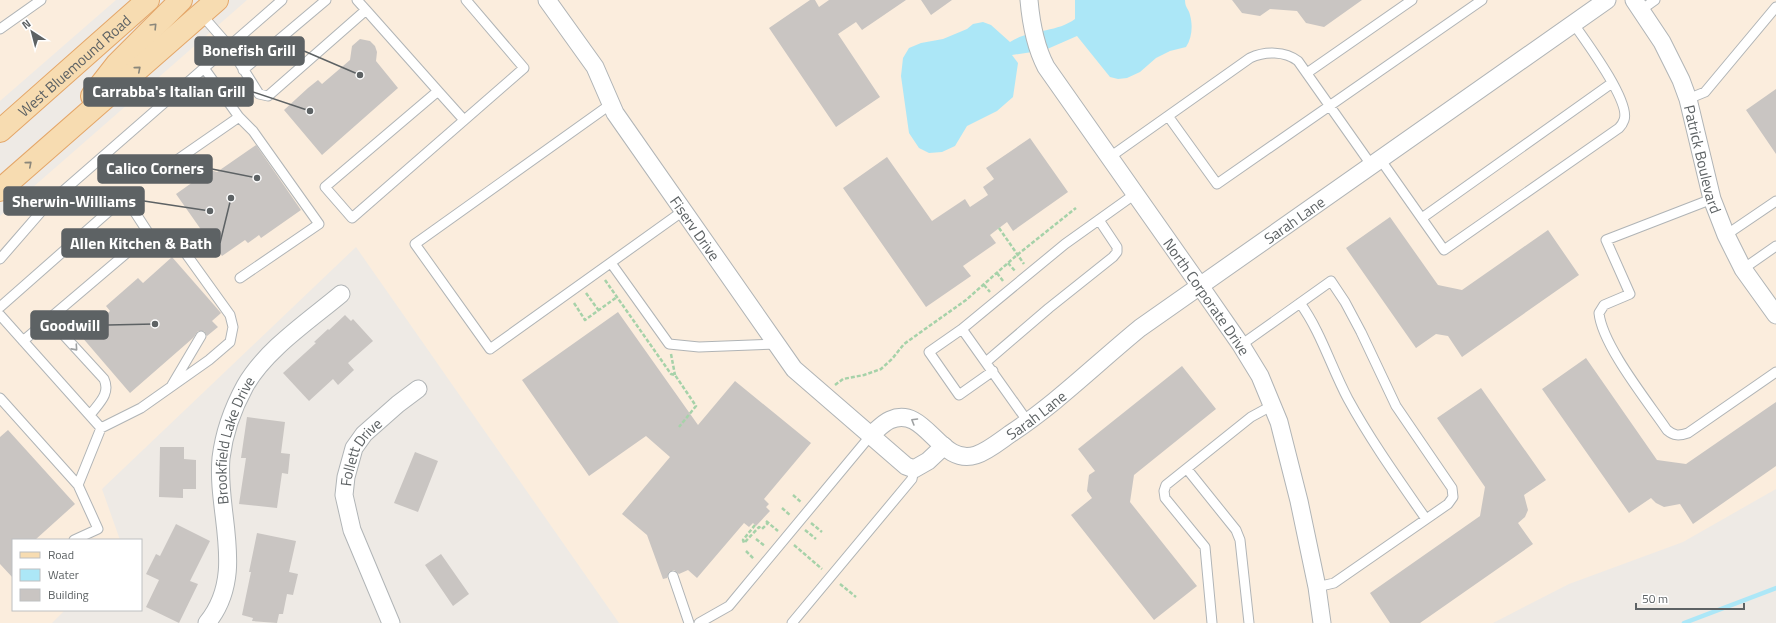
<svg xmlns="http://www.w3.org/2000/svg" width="1776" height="623" font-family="'Titillium Web',sans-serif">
	<rect width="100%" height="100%" fill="#eeeae5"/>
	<path fill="#fbeddd" d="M0,0H116L0,101Z
		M247,0H1776V489L1683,542L1569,584L1493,623H619L356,247L102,489L120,540H13V610H65L52,623H0V216Z"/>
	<path fill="#ace7f7" d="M1075,0H1185C1185,8 1189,9 1190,15C1193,26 1192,38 1186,47L1170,51L1156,58L1140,72L1127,78L1118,79L1110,77L1077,36L1045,50L1012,55L1018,63L1013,97L997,111L967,126L955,146L942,152L929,153L919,148L909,133L901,76L903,58L909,48L921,43L943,39L967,29L973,24L983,22L991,25L1010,42C1030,29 1056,33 1075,19Z"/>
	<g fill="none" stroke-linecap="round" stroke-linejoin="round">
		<path stroke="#ace7f7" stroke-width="4.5" d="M1684,623L1776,588"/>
	</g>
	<path fill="#c9c5c2" d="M810,0H815L819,7L829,0H906L862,30L856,22L838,34L880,97L836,127L769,28Z
		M921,0H952L931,15Z
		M1232,0H1362L1324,27L1306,23L1297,11L1270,9L1260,16L1242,13Z
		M360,39L370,41L375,46L377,52L376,61L398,88L322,155L284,110L308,88L318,80L322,84L350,60L352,46Z
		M1776,89V154L1746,110Z
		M1030,138L1068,192L1013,231L1007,222L990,235L996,243L963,266L971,276L926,307L843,188L887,157L932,221L965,199L970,207L988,195L983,187L994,179L986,168Z
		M256,145L301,210L261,238L259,235L248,243L245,240L222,256L204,230L202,231L176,194L210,170L217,172Z
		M1390,217L1438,285L1462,290L1548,230L1579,275L1462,357L1448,336L1436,334L1416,348L1346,248Z
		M172,257L221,313L212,321L218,327L207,336L204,331H198L193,338L130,393L81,336L110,311L106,306L138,278L143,283Z
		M618,312L698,425L735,381L811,443L764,499L769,504L766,507L770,511L756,526L753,523L749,527L744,523L697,578L688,570L679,574L674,570L669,572L667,578L663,579L647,535L622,514L670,457L646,436L589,476L522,380Z
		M345,315L351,321L353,319L373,341L348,363L354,370L338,385L333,379L309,401L283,373L316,343L314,342L328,329L329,330Z
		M1586,358L1657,460L1686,464L1776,402V466L1693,524L1680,504L1664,507L1656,503L1651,498L1629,513L1542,389Z
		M1182,366L1216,409L1134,475L1130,502L1197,586L1154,620L1071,515L1092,498L1087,491L1089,475L1095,471L1078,449Z
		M1481,388L1546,480L1524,495L1528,510L1525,517L1518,523L1533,544L1420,623H1390L1370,593L1480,516L1485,487L1437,418Z
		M247,417L285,422L281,453L290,454L288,474L282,473L277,508L239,504L246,458H241Z
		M8,430L75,504L35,540H13V578L0,564V437Z
		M160,447H184V459L196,460V489H183V498L159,497Z
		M415,452L438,461L418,512L394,503Z
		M176,524L210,541L190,581L198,584L179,623L146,607L159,580L146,574L156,554L160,556Z
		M257,533L296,541L289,572L298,574L293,595L287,594L283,614H279L277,623L252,621L253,618L242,615L251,572H249Z
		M441,554L469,594L453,606L425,565Z"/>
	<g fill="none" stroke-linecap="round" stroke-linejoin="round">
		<g stroke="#b0b4b6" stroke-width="11">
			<path id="service" d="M357,0L366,10
				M1641,10L1655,0
				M201,14L229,46L259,94L268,96L366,10L438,91L325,187L352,218L524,68L466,0
				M0,29L41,0
				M204,68L239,117L253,131L319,224L240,278
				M243,70L326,0
				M1307,73L1412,0
				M438,91L464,120
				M1688,99L1705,92L1776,7
				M611,104L415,244L490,349L683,211
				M1168,116L1217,184L1482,0
				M1110,157L1250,58C1265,51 1285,51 1298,61L1372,166
				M1380,159L1444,250L1619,128C1621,126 1623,123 1624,120C1631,102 1585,40 1573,23
				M164,169L239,117
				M1712,199L1606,240L1630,294L1604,305L1599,313C1602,345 1648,402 1667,430C1674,436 1679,436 1688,433L1776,372
				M1422,218L1612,83
				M1726,235L1776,201
				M0,259L46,206L282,0
				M611,263L669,344L699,347L777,344
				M1743,269L1776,246
				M1300,303C1321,332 1331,367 1348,399C1371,441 1399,480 1426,519
				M0,307L125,197L149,234L166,237L179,244L230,315L233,327L230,342L209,360L141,408L101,428L0,315
				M49,319L104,379C111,394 98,404 90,415
				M962,329L1028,422
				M23,341L149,234
				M1241,345L1331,281L1345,302L1361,332L1396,406L1452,488L1453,497L1448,504L1334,583L1317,587
				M986,362L1049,308L1113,257L1117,252V247L1099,220
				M993,371L959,395L929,352L962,329L1065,244L1135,194
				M172,385L201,336
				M0,398L78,485
				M1187,469L1236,530L1240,540L1249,623
				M74,540L98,529L78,485L101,428
				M673,576L689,623
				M699,623L729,606L871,435
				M792,623L912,479L914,469
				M1212,623L1205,547L1165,498L1164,491L1166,485L1251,417L1273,405"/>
		</g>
		<g stroke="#b0b4b6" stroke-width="19">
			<g id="minor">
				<path id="s1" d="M547,0L595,67L615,113L794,369L906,466L914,469L928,461L944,446"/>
				<path id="s2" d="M1029,0C1031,23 1035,46 1046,67L1200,286L1241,345L1260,376L1279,422L1299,501L1317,587L1322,623"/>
				<path id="s3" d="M1634,0L1662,42L1681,80L1688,99L1712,199L1726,235L1743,269L1776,315"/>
				<path id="s4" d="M871,435C877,430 883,423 890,420C926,404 939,467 976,455C988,451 1000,441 1010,434C1057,403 1096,364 1140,328L1607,0"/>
				<path id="s5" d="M207,623C247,574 216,514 221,458C224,433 233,408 245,386C265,350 310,320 341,294"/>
				<path id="s6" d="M391,623L352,530L344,495L346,477L354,448L364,434L398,404L418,389"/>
			</g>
		</g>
		<g stroke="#e4a668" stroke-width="24">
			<g id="primary">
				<path d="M92,96L117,64L181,0"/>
				<path id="s7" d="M0,131L148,0"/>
				<path d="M0,190L217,0"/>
			</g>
		</g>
		<path stroke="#a6d2a9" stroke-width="2.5" stroke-dasharray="4 2" stroke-linecap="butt" d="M999,228L1024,264
			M1008,263L1015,271
			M997,273L1003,281
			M605,280L671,374L675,375L696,406L679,427
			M984,285L990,292
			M586,293L599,311
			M574,303L585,320L617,297
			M671,354L675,375
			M835,385L843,379L864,375L881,369L892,359L904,344L966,300L1017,255L1076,208
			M793,495L802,503
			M782,508L791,516
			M766,521L778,531
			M811,523L822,532
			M755,525L743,540L744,543L759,527L762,529L768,523
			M805,530L816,539
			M756,539L765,546
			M794,545L822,569
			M746,551L754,559
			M840,584L856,597"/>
		<use href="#service" stroke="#fff" stroke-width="9"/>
		<use href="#minor" stroke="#fff" stroke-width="17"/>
		<use href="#primary" stroke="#f7dcb1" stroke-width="22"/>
	</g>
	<defs><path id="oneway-chevron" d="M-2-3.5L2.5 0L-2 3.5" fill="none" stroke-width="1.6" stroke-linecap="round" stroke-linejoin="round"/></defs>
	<g stroke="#8b877b">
		<use href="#oneway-chevron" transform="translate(154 26) rotate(-46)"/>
		<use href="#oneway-chevron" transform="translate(138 69) rotate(-41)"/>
		<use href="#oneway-chevron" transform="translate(29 164) rotate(-41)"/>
	</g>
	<g stroke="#9ea1a2">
		<use href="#oneway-chevron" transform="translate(75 348) rotate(48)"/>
		<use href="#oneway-chevron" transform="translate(914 421) rotate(-149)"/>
	</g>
	<g text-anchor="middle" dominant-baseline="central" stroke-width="4" stroke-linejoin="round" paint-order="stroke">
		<g font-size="15" fill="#5d6264" stroke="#fff">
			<text stroke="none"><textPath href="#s7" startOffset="99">West Bluemound Road</textPath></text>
			<text stroke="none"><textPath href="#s3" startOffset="175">Patrick Boulevard</textPath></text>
			<text stroke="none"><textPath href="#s4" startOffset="520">Sarah Lane</textPath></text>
			<text stroke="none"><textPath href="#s1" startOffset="273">Fiserv Drive</textPath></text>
			<text stroke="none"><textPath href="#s2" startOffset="350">North Corporate Drive</textPath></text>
			<text stroke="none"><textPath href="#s4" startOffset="196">Sarah Lane</textPath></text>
			<text stroke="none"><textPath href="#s5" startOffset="190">Brookfield Lake Drive</textPath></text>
			<text stroke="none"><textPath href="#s6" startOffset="184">Follett Drive</textPath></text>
		</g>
	</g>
	<path fill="none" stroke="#5d6264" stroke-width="1.5" d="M360 75L304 51M310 111L253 92M257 178L212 169M210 211L144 201M231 198L220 243M155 324L108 325"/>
	<g fill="#5d6264" stroke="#fff" stroke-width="1.5">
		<circle cx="360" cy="75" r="4"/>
		<circle cx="310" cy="111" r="4"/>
		<circle cx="257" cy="178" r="4"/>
		<circle cx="210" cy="211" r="4"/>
		<circle cx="231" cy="198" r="4"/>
		<circle cx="155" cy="324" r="4"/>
	</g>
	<g fill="#5d6264" stroke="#5d6264" stroke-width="1.5">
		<rect x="195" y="37" width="109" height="28" rx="4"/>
		<rect x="84" y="78" width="169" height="28" rx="4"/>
		<rect x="98" y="155" width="114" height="28" rx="4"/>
		<rect x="4" y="187" width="140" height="28" rx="4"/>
		<rect x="62" y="229" width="158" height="28" rx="4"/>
		<rect x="31" y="311" width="77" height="28" rx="4"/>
	</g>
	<g font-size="16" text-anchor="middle" font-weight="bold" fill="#fff">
		<text x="249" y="56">Bonefish Grill</text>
		<text x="169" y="97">Carrabba's Italian Grill</text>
		<text x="155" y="174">Calico Corners</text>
		<text x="74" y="207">Sherwin-Williams</text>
		<text x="141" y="249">Allen Kitchen &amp; Bath</text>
		<text x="70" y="331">Goodwill</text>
	</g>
	<rect x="12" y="539" width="130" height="72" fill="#ffffff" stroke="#bec0c1"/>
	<rect x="20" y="552" width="20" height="6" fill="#f7dcb1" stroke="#bec0c1"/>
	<text x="48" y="559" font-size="12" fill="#5d6264">Road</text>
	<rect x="20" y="569" width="20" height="12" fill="#ace7f7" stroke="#bec0c1"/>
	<text x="48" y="579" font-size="12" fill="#5d6264">Water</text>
	<rect x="20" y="589" width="20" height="12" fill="#c9c5c2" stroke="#bec0c1"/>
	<text x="48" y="599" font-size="12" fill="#5d6264">Building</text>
	<g transform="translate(32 32) rotate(324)" stroke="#ffffff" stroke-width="3" paint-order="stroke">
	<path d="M0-3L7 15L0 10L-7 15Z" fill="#5d6264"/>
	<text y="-6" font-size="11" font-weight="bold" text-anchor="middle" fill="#5d6264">N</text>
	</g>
	<path d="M1636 603v6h108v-6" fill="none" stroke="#5d6264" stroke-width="2"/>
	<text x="1642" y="603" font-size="12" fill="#5d6264" stroke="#ffffff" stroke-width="3" paint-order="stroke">50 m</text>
</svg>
